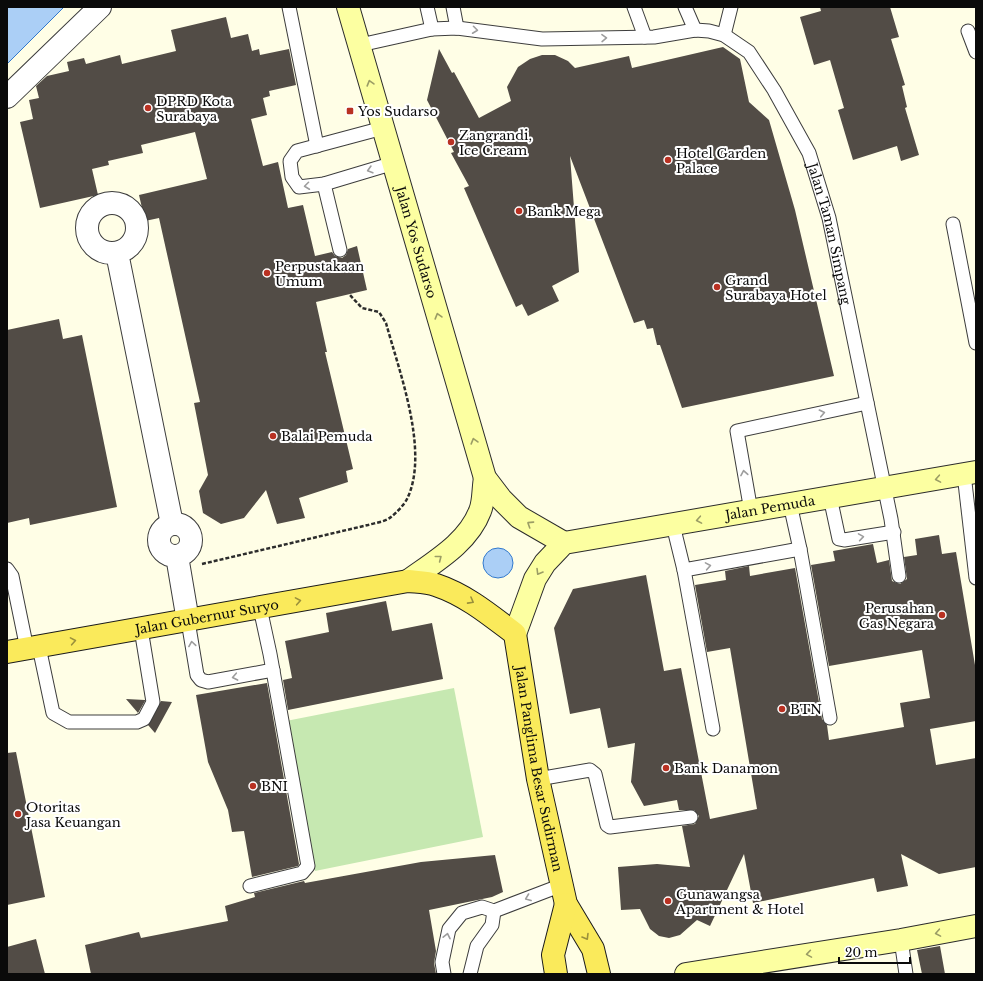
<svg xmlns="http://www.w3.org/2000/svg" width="983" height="981" font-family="'Libre Baskerville',serif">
	<rect width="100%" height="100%" fill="#fffee6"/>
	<path fill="#c6e8b1" d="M454,688L483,837L315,871L286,721Z"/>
	<path fill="#abcff6" stroke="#3279cd" d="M7,7H64L7,64Z
		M483 563a15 15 0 1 1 30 0a15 15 0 1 1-30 0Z"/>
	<path fill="#524c46" d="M820,7H890L899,37L891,39L905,85L902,86L907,107L905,108L919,155L901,161L897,146L853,160L838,110L844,108L830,60L814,65L800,17L821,11Z
		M226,17L231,38L248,34L252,51L259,49L260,55L289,49L296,85L269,91L270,96L263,98L267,115L251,119L263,166L278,162L288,208L303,205L315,256L332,252L335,256L342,258L346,255L348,249L357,246L367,290L316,302L327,352H325L353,469L346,471L348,482L299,498L305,518L277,524L266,490L244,518L221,524L203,513L199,491L208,475L194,403L200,402L159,218L145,221L139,195L207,179L195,132L141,145L143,153L108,161L109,165L92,169L98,195L40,208L20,122L33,119L29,100L39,98L36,86L47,76L69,71L67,62L84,58L86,64L120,55L122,64L176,51L171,30Z
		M723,47L740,59L749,102L769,120L795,210L834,376L682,408L660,345H657L653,328L647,329L644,320L634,323L570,156L579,272L552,286L559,301L528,316L522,304L516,307L502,276L464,188L469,186L451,153L454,152L427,100L439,49L452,73L454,72L479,118L511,101L507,87L518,67L530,59L542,55H555L568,61L575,68L629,56L632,68Z
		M59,319L63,339L82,335L117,507L30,525L29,518L7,523V330Z
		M939,535L942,554L956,552L976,671V721L930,729L936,765L976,758V867L939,874L901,854L908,886L877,892L874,878L753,903L744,854L710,926L697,920L680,935L669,938L659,936L650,929L640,909L621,910L618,867L657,864L690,867L682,826L695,824L699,816L694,810H679L677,800L644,806L631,782L635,743L608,748L600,708L570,714L554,628L573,589L646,575L664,671L681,668L710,819L757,809L730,648L707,652L695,585L726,580L725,571L749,566L750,576L795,568L822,719L827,725L829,740L904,727L900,703L930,698L922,650L829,666L811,565L835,561L833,551L873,544L877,563L889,560L892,581L900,584L907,579L904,557L917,555L915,539Z
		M386,601L392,631L432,623L443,679L288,710L283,680L292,678L285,641L329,632L326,613Z
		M267,683L299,864L298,866L252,877L244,831L232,832L228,810L208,762L196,695Z
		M126,699L145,700V701L138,713Z
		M161,701L172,702L155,733L148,725Z
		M16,752L45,897L7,905V753Z
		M495,855L503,892L492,897L429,910L436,951L434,963L436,974H91L85,945L139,932L141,938L228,921L225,906L255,897L254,893L304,881L305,883L421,862Z
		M36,939L45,974H7V947Z
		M940,946L945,974H922L917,950Z"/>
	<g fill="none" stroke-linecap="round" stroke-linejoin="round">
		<g stroke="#3d3d3d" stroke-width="15">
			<g id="lane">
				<path d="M289,7L317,146"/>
				<path d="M427,7L432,29"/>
				<path d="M453,7L457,28"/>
				<path d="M634,7L645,37"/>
				<path d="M685,7L695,30"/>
				<path d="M968,31L976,52"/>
				<path d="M724,35L731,7"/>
				<path id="s1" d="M360,45L432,29L457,28L542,39L654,37L695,30L709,31L724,35L749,52L774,90L809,153L829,218L891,519L899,576"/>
				<path d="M383,128L297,151L290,161L292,177L299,187L324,184L394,163"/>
				<path d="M324,184L340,250"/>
				<path d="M953,224L976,343"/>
				<path d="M964,474L976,578"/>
				<path d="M830,497L839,539L844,540L894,532"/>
				<path d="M790,504L800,549L830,718"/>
				<path d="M751,511L737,431L867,403"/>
				<path d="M673,525L684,570L800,549"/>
				<path d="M7,569L12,576L27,649"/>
				<path d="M684,570L713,729"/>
				<path d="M188,621L197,675L201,680L208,682L273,670"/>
				<path d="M39,647L53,713L69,722H137L144,719L153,702L141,629"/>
				<path d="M538,779L590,770L595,774L607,825L610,827L691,817"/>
				<path d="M250,886L302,873L308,866L270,654L260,608"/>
				<path d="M901,940L906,974"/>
				<path d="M444,974L442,962L449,929L462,913L482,907L494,911L562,885"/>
				<path d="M470,974L477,946L492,925L494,911"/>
			</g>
		</g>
		<g stroke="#3d3d3d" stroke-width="24">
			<path id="street" d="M7,97L100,7
				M87 228a25 25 0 1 1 50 0a25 25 0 1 1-50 0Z
				M117,253L172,524
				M159 540a16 16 0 1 1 32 0a16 16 0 1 1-32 0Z
				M177,556L188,621"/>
		</g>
		<g stroke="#2c2c2c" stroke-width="24">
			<g id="secondary">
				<path id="s2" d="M348,7L485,478L501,499L519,517L564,543"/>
				<path d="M408,581C434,562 468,543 480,511C484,502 483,488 485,478"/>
				<path id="s3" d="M515,634L535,579L545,563L564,543L976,472"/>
				<path d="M686,974L901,940L976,926"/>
			</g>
		</g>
		<g stroke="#1b1b1b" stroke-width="24">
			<g id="primary">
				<path id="s4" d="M7,652L408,581C417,582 427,582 436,585C466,595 490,615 515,634L538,779L566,904L593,949L599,974"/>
				<path d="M556,974L553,955L566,904"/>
			</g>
		</g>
		<path stroke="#2c2c2c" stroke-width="2.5" stroke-dasharray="4 2" stroke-linecap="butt" d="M202,564L368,525C374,523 385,522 391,517C396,513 404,505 407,499C430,452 399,371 386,323L379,312L362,308L349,294"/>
		<use href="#lane" stroke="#fff" stroke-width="13"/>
		<use href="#street" stroke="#fff" stroke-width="22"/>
		<use href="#secondary" stroke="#fcffa1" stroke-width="22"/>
		<use href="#primary" stroke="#faea5b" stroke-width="22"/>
	</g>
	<defs><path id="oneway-chevron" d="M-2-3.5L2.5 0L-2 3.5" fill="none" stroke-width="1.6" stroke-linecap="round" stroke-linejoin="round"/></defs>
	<g stroke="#9d9d9d">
		<use href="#oneway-chevron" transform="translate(475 30) rotate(7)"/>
		<use href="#oneway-chevron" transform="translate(604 38) rotate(-1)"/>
		<use href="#oneway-chevron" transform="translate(370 170) rotate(164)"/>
		<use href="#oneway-chevron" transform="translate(307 186) rotate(173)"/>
		<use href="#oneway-chevron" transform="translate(822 413) rotate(-12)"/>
		<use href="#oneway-chevron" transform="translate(744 473) rotate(-100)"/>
		<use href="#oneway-chevron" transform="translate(861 537) rotate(-9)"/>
		<use href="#oneway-chevron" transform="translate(708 566) rotate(-10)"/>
		<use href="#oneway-chevron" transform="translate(192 644) rotate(-99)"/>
		<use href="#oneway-chevron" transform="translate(235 677) rotate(169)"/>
		<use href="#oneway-chevron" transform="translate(528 898) rotate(159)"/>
		<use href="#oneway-chevron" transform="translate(447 936) rotate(-78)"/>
	</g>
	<g stroke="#9b9d65">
		<use href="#oneway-chevron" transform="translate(370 83) rotate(-106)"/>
		<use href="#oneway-chevron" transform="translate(438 316) rotate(-106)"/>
		<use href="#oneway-chevron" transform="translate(474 441) rotate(-106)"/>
		<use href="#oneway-chevron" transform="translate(938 479) rotate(170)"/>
		<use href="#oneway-chevron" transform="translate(699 520) rotate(170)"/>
		<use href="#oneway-chevron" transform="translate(530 524) rotate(-147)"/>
		<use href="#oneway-chevron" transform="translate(439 558) rotate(-38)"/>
		<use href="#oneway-chevron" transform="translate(539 572) rotate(121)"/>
		<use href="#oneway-chevron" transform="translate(938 933) rotate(170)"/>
		<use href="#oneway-chevron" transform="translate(809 954) rotate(171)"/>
	</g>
	<g stroke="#9a903b">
		<use href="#oneway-chevron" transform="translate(298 601) rotate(-10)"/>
		<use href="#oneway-chevron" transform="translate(471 601) rotate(29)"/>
		<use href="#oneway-chevron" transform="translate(73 641) rotate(-10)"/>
		<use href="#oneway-chevron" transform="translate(586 937) rotate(59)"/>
	</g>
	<g fill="#b93122" stroke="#fff" stroke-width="1.5">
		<circle cx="148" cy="108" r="4"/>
		<rect x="346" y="107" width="8" height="8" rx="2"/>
		<circle cx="451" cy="142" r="4"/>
		<circle cx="668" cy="160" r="4"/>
		<circle cx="519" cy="211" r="4"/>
		<circle cx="267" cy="273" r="4"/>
		<circle cx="717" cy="287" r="4"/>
		<circle cx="273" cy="436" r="4"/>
		<circle cx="942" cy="615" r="4"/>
		<circle cx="782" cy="709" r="4"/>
		<circle cx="666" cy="768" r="4"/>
		<circle cx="253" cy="786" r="4"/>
		<circle cx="18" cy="814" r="4"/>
		<circle cx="668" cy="901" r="4"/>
	</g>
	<g text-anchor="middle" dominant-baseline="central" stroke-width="4" stroke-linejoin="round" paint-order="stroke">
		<g font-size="13" fill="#0a0a0a" stroke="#fff" text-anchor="start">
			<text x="156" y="101">DPRD Kota<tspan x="156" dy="15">Surabaya</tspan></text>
			<text x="358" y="111">Yos Sudarso</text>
			<text x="459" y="135">Zangrandi,<tspan x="459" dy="15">Ice Cream</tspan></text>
			<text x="676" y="153">Hotel Garden<tspan x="676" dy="15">Palace</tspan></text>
			<text x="527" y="211">Bank Mega</text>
			<text x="275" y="266">Perpustakaan<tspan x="275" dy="15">Umum</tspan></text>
			<text x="725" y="280">Grand<tspan x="725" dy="15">Surabaya Hotel</tspan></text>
			<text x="281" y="436">Balai Pemuda</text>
			<text x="934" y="608" text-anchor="end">Perusahan<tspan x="934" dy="15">Gas Negara</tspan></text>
			<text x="790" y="709">BTN</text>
			<text x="674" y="768">Bank Danamon</text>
			<text x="261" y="786">BNI</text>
			<text x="26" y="807">Otoritas<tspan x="26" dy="15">Jasa Keuangan</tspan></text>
			<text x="676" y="894">Gunawangsa<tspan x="676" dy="15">Apartment &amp; Hotel</tspan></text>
		</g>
		<g font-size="13" fill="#0a0a0a" stroke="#fff">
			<text stroke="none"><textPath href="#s1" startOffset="599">Jalan Taman Simpang</textPath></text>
			<text stroke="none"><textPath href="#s2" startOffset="245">Jalan Yos Sudarso</textPath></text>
			<text stroke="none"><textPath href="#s3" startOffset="314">Jalan Pemuda</textPath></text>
			<text stroke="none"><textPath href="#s4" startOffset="203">Jalan Gubernur Suryo</textPath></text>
			<text stroke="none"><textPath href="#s4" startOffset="666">Jalan Panglima Besar Sudirman</textPath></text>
		</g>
	</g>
	<rect width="983" height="981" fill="none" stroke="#0a0a0a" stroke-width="16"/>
	<path d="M839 957v6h71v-6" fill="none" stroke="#0a0a0a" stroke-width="2"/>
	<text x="845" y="957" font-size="12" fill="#0a0a0a" stroke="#ffffff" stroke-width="3" paint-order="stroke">20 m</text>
</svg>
